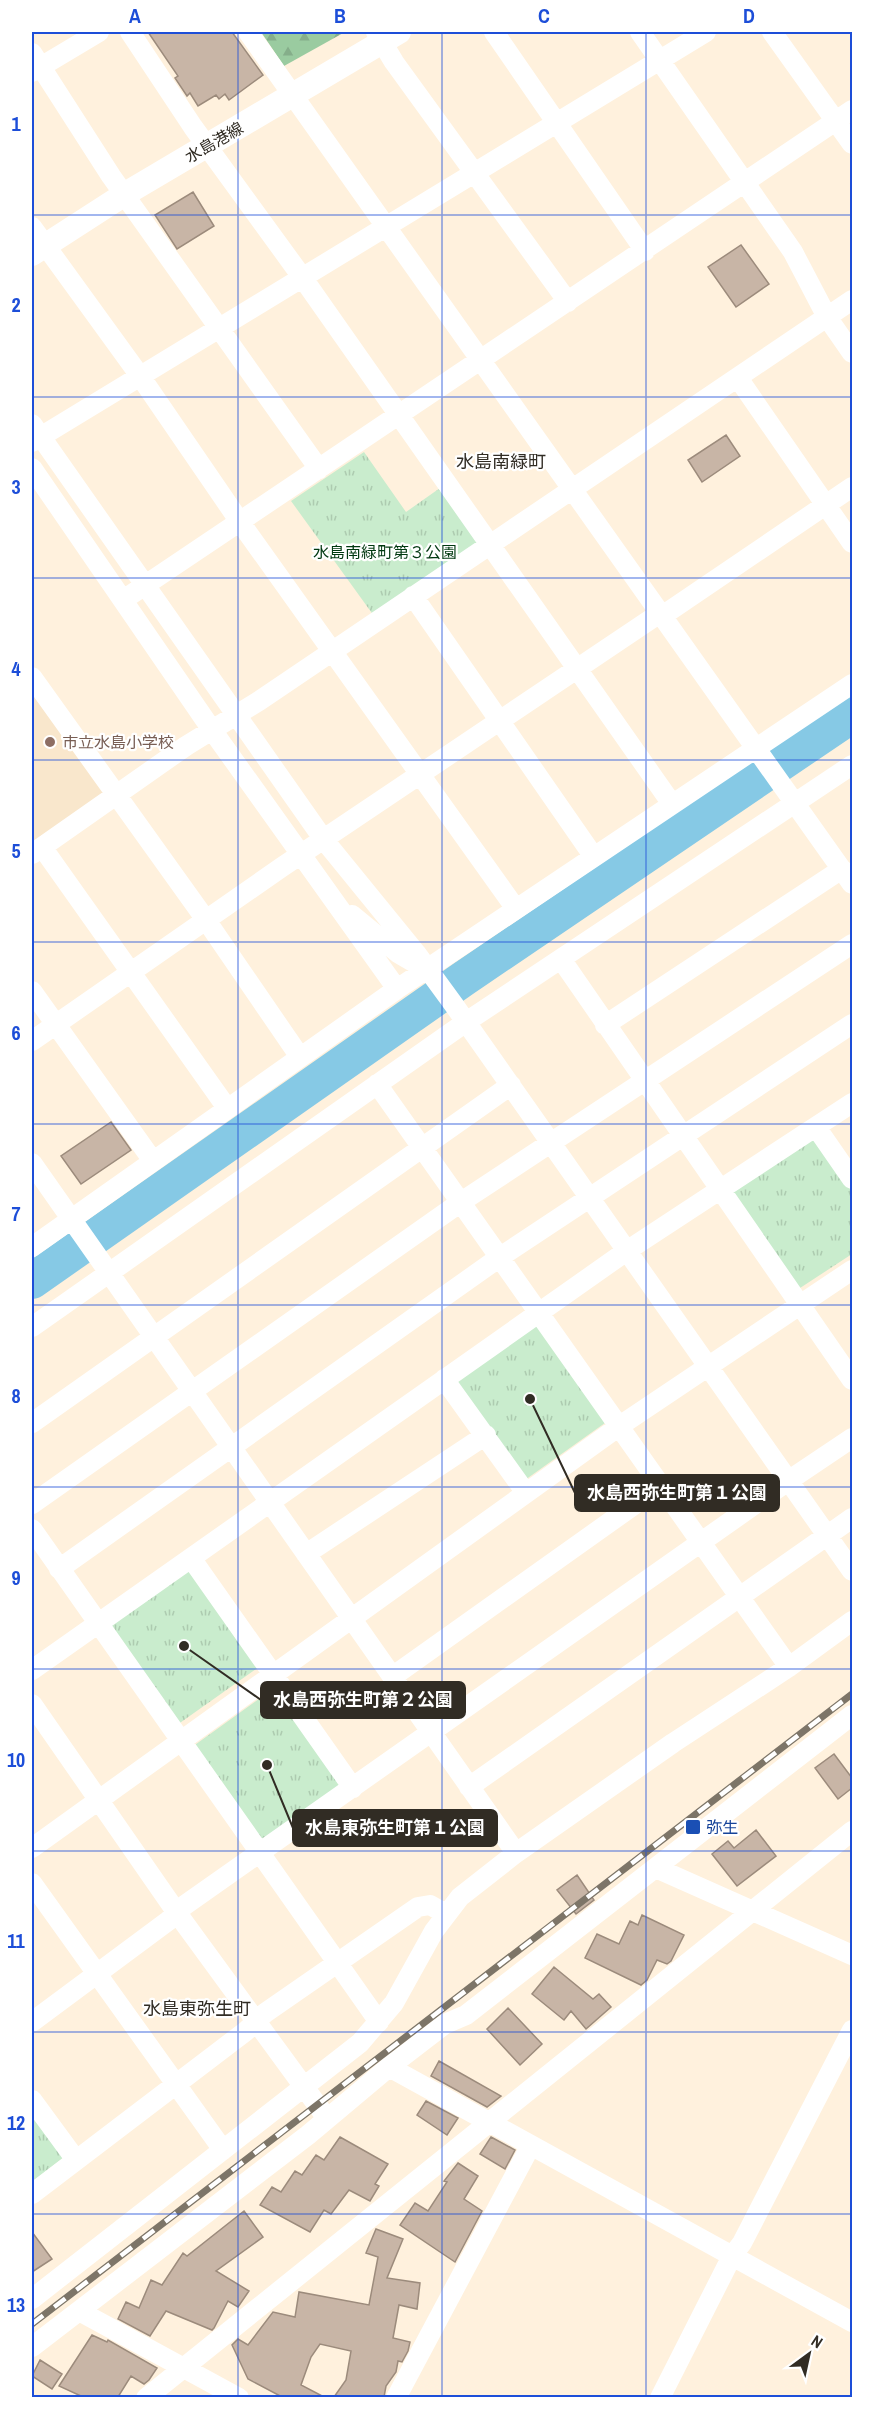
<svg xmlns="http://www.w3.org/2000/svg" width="884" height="2429" font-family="'Archivo Narrow','Noto Sans JP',sans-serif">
	<defs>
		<pattern id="grass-tufts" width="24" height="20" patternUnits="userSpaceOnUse" patternTransform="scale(1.5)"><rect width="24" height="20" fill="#c9eccd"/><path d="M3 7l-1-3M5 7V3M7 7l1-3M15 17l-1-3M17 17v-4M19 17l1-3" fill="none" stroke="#adcbb0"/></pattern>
		<pattern id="forest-firs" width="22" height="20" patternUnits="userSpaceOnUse" patternTransform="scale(1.5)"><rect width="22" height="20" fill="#9acba0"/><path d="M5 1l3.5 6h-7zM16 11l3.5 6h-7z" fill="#85ae8a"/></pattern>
	</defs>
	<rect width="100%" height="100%" fill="#fff1dd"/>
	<path fill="#f9e7cc" d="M32,690L106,794L32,846Z"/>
	<path fill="url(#grass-tufts)" d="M364,452L406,512L440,488L478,544L374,616L291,501Z
		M817,1136L852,1186V1254L797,1290L730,1192Z
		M540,1322L605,1423L525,1480L455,1380Z
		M191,1568L259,1667L177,1725L110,1626Z
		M274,1688L341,1787L259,1842L192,1747Z
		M32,2111L63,2158L32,2182Z"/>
	<path fill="url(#forest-firs)" d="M261,32H345L284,66Z"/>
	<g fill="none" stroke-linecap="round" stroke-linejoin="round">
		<path stroke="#6c9aab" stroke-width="6" d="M32,1295L462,992L852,731"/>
		<path stroke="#86c9e5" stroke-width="36" d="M32,1281L463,979L852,715"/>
	</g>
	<path fill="#c8b5a6" stroke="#9c8b7c" stroke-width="1.5" d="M148,32H232L263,75L229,100L225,94L219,99L216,95L198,106L190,93L187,96L175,78L178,76Z
		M193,192L214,226L177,249L155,215Z
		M741,245L769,284L736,307L708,267Z
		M726,435L740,456L702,482L688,460Z
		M111,1122L131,1150L81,1184L61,1156Z
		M834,1754L852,1778V1788L838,1799L815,1768Z
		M756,1830L776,1856L737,1886L712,1854L728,1841L734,1848Z
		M577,1875L594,1900L576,1914L557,1890Z
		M642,1915L684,1935L671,1961L667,1964L657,1960L647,1980L641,1985L585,1958L597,1934L619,1944L630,1921L638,1925Z
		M554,1967L593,1999L599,1994L611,2007L586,2029L571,2011L564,2020L532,1994Z
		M508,2008L542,2044L520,2065L487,2029Z
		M439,2061L501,2096L487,2107L431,2076Z
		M426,2101L458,2118L447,2135L417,2115Z
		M340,2137L388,2164L375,2184L379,2186L370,2201L349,2190L331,2214L324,2210L310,2232L260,2205L272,2187L281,2192L295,2171L302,2175L316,2155L324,2160Z
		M491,2137L515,2150L505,2169L480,2154Z
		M458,2163L478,2176L464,2199L482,2211L455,2262L400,2225L415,2203L428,2211L447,2182L444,2181Z
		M244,2211L263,2237L216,2271L249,2291L238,2307L228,2301L214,2328L212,2330L166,2311L150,2336L118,2319L126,2302L139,2308L151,2280L162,2285L183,2253L187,2256Z
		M376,2229L403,2239L387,2278L420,2283L417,2309L399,2305L393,2338L410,2342L408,2351L402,2362L398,2361L396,2372L386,2386L384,2397H334L346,2380L351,2351L320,2344L311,2357L301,2385L324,2397H282L248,2379L232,2345L238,2339L248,2345L273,2312L295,2317L299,2292L369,2305L378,2257L366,2253Z
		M32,2232L52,2259L32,2272Z
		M92,2335L107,2342L108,2340L157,2368L149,2380L144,2384L131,2376L118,2397H83L59,2386Z
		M40,2360L62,2374L52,2389L32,2376Z"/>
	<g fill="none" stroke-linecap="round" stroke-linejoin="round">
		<path stroke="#fff" stroke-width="20" d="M130,32L193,127L302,277L672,804
			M248,32L852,884
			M376,32L394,62L568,302
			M494,32L645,251
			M640,32L793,252L827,317L852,353
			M772,32L852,144
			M32,53L111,176L319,469
			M32,72L99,32
			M32,227L140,376L240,522L516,909
			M738,378L852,543
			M32,424L324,840L416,953L454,1005L852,1571
			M32,442L706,32
			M32,468L212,730L397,989
			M413,596L594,857
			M123,600L852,110
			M662,616L852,487
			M32,677L206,920L300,1057
			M42,847L227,1108
			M32,854L186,746L259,701L852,300
			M352,915L398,953L422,967
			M561,959L852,1380
			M32,991L153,1161
			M605,1025L842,869
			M32,1041L282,867L660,613
			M377,1084L789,1667
			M816,1127L852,1179
			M32,1163L516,1853
			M32,1247L397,989L852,684
			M32,1327L466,1022L852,765
			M444,1379L526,1493
			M32,1423L511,1085
			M32,1504L461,1202L852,944
			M32,1529L379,2022
			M306,1554L486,1435
			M191,1558L353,1788
			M59,1569L500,1257L852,1024
			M32,1670L628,1250L852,1103
			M392,1677L662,1485
			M32,1704L177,1913L326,2117
			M469,1787L852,1518
			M32,1848L621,1425L852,1270
			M656,1868L852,1955
			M32,1883L223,2150
			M32,2022L168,1921L185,1905L788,1481L852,1438
			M389,2067L852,2322
			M32,2100L76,2160
			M32,2194L246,2031L265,2013L418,1907L430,1905L446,1914
			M32,2299L360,2043L394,2003L434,1931L460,1897L516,1853L673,1743L789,1667L852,1621
			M79,2311L239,2398
			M32,2347L308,2135L389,2067L445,2024L466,2015L852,1715
			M146,2398L852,1831
			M396,2398L531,2145
			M660,2398L732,2256L742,2243L852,2030"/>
		<path stroke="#fff" stroke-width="24" d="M32,254L125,194L399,32"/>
		<g stroke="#7d7568" stroke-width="7">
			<path id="rail" d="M32,2324L852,1694"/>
		</g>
		<use href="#rail" stroke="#fff" stroke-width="4.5" stroke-dasharray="14" stroke-linecap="butt"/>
	</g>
	<path fill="none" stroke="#1d4ed8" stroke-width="1.5" stroke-opacity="0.55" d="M238,32V2398M442,32V2398M646,32V2398M32,215H852M32,397H852M32,578H852M32,760H852M32,942H852M32,1124H852M32,1305H852M32,1487H852M32,1669H852M32,1851H852M32,2032H852M32,2214H852"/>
	<circle fill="#8d6e63" stroke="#fff" stroke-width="2" cx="50" cy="742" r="6"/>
	<rect fill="#1a4fb4" stroke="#fff" stroke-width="2" x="685" y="1819" width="16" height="16" rx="3"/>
	<g text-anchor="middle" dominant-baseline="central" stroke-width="4.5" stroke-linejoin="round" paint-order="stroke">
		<g font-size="16" fill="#312c24" stroke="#fff">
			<text transform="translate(214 142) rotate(-30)">水島港線</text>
		</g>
		<g font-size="16" fill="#003810" stroke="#fff">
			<text x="385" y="552">水島南緑町第３公園</text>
		</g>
		<g font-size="16" fill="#785e54" stroke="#fff" text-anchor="start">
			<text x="62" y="742">市立水島小学校</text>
		</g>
		<g font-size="16" fill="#164399" stroke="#fff" text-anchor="start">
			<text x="706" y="1827">弥生</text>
		</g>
		<g font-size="18" fill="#312c24" stroke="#fff">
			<text x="501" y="461">水島南緑町</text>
			<text x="197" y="2008">水島東弥生町</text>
		</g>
	</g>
	<path fill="none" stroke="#312c24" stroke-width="2" d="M530 1399L575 1493M184 1646L261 1700M267 1765L293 1828"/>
	<g fill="#312c24" stroke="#fff" stroke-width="2">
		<circle cx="530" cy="1399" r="6"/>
		<circle cx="184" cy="1646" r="6"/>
		<circle cx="267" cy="1765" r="6"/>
	</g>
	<g fill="#312c24" stroke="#312c24" stroke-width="2">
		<rect x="575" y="1475" width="204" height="36" rx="6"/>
		<rect x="261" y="1682" width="204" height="36" rx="6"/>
		<rect x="293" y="1810" width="204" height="36" rx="6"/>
	</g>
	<g font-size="18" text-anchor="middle" font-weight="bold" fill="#fff">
		<text x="677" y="1499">水島西弥生町第１公園</text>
		<text x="363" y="1706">水島西弥生町第２公園</text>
		<text x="395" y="1834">水島東弥生町第１公園</text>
	</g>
	<rect width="884" height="2429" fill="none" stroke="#ffffff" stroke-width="66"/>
	<g transform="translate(809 2354) rotate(33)" stroke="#ffffff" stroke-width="4.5" paint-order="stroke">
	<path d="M0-4.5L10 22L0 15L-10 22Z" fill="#312c24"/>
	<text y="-9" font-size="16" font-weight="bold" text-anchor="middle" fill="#312c24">N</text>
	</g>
	<rect x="33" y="33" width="818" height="2363" fill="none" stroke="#1d4ed8" stroke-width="2"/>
	<g font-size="20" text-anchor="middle" font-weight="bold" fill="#1d4ed8">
		<text x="135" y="23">A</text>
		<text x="340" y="23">B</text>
		<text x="544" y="23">C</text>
		<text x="749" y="23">D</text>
		<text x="16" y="131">1</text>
		<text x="16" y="312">2</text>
		<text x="16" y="494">3</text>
		<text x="16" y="676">4</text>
		<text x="16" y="858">5</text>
		<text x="16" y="1040">6</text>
		<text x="16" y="1221">7</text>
		<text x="16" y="1403">8</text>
		<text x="16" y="1585">9</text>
		<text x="16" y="1767">10</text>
		<text x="16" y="1948">11</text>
		<text x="16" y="2130">12</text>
		<text x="16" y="2312">13</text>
	</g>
</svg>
